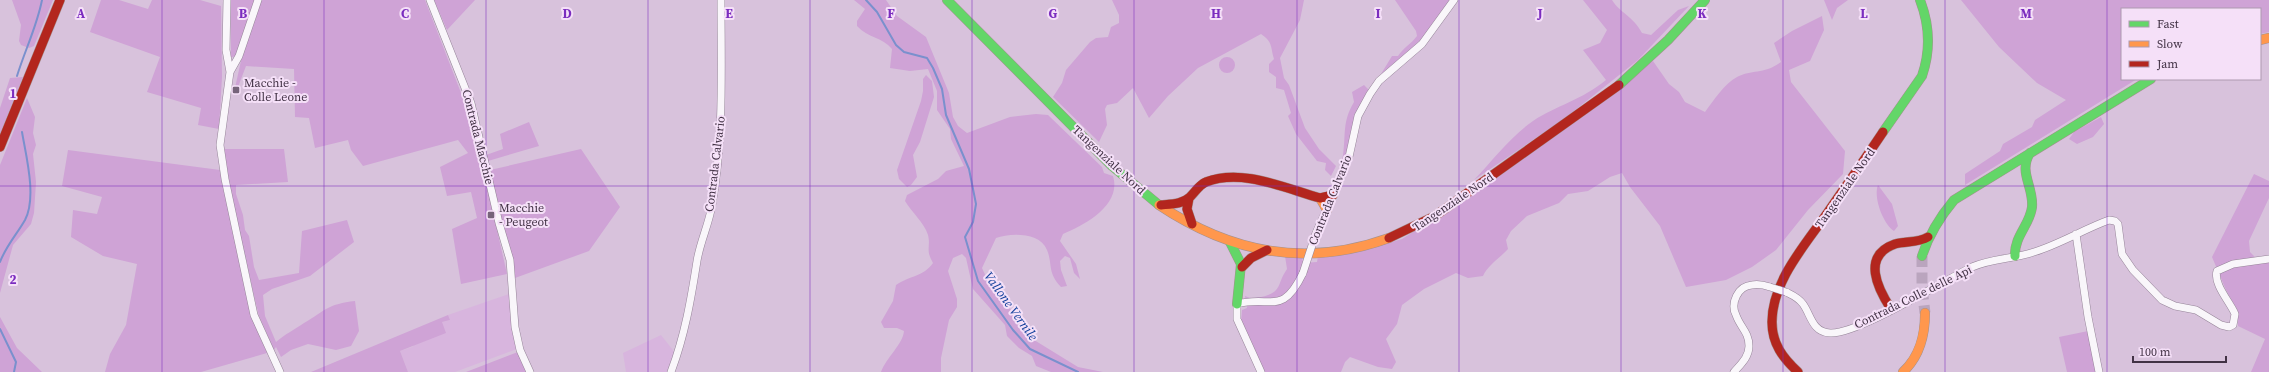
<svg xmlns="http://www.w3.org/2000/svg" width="2269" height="372" font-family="'Source Serif 4',serif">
	<rect width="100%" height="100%" fill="#d8c2dc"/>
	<path fill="#d8b5de" d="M509,294L517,349L455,372H408L400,351L412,347L442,322L450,320L448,315Z
		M661,335L676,354L669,372H626L623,353Z"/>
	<path fill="#cfa3d6" d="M12,0H53L34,46L29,48L21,45L19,41L21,25Z
		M101,0H119L148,9L152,0H200L221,6L222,77L219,129L198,125L201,108L147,92L160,57L90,32Z
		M231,0H425L463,98L481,159L507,274L461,284L452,229L477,218L471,192L447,196L440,167L468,153L458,140L363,166L351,150L348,140L315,148L309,118L295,117L294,69L246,66L238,87L235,88L242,56L231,57Z
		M434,0H475L447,30Z
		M854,0H886L897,16L926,37L949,93L953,117L958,126L967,133L1010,117L1036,114L1048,115L1102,167L1104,173L1113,176C1122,205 1085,225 1063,234L1060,241L1076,264L1080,279L1074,273L1070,258L1065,256L1060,261L1061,270L1067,286L1061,287C1047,272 1053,265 1047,250C1040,232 1010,233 996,238L982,268L988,281L1011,310L1026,335L1078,367L1103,372H1051L1036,366L1032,356L1019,348L1007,336L1005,325L973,289L966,258L962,254L953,258L948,271L957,299V307L949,320L941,358V372H881C886,358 903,344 904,331L897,328H884L881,322L893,301L896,285C911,275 923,277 933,263C925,249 931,247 928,235C924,222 912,213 905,201L907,195L938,179L946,171L964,166L951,139L950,129L937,110V91L928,69L910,71L890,68L892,49C882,37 868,38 857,26V21L865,9Z
		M1112,0H1304L1300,20L1280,58L1284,78L1289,85L1305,128L1319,149L1336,166L1331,176L1325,170L1326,163L1317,161L1296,134L1288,116L1291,113L1284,90L1276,88V77L1269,72V64L1274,59C1270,46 1273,42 1261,34L1198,68L1168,96L1149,118L1133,88L1117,103L1107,105L1105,109L1107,125L1099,142L1053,97L1062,83L1066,70L1090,42L1096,38L1108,37L1111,27L1119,23V15Z
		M1395,0H1453C1429,33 1413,50 1381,74L1392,56H1398C1403,48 1411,44 1417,36L1416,31Z
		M1583,0H1612C1620,13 1633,16 1642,33L1651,35L1678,10L1689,6L1638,60L1564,119L1474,180C1492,161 1511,136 1533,121C1557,105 1582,100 1606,80L1583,50L1600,43L1607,30Z
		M1824,0H1848L1837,8L1832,20Z
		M1961,0H2269V32L2260,34V9H2122V79H2137L1965,185V174L2000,151L2003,144L2032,127L2035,120L2066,100L2037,83L1999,47Z
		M1822,16L1824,30L1810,61L1789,70L1791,82L1845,151L1843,174L1808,210L1776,250L1752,267L1726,280L1686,287L1660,226L1630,187L1622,173L1610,177L1588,191L1568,194L1559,203L1527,216L1511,231L1506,240L1508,249C1500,258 1488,265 1483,276L1468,278L1456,273L1424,289L1402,305L1397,324L1386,339L1396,362L1392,369L1378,367L1350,357L1345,362L1341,372H1264L1253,345L1241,322L1242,310L1247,308L1245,296C1252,299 1254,298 1261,297C1283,292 1276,285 1287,269L1285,256H1302L1303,263L1317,262L1318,256L1374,247L1402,239L1454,206L1653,61L1669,84L1679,92L1685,102L1705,112C1714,100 1724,84 1737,77C1752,69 1763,75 1781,62L1774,43L1792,31Z
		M1219 65a8 8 0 1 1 16 0a8 8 0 1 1-16 0Z
		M926,75L932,81L934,97L920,142L913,155L917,177L911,185L907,187L899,179L897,170L921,101L923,91V79Z
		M23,77L0,134V108L10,78Z
		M1364,85L1370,91L1336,179C1339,172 1342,163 1343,155C1346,134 1342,122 1354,102L1352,92Z
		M27,98L35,117L33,133L36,145L33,154L36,182L34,213L31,224L13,245L0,293V165Z
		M2101,117L2104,124L2093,137L2077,144L2069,139L2074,132Z
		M529,122L539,146L488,161L486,155L503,149L500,134Z
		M224,149H284L288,182L236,185V194L243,215L245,230L249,236L254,267L259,280L299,273L302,231L347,220L354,242L310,276L272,289L263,295L265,316L276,342C285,334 294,330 304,323C326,310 328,304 355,301L359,331L351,346L336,350L308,344L291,350L281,357L276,347L274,350L259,316L255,300L230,189Z
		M581,149L620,207L589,251L515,278L490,170Z
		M68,150L220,170L252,318L267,353L201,372H105L110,354L126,325L137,264L103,256L71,237L73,210L97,214L102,197L62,186Z
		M2254,174L2269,181V198L2249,241L2250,252L2255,257V263L2269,261V372H2251L2265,339L2238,326V311L2226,290L2212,257Z
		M1878,185L1892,204L1898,226L1894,231C1883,224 1873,197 1878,185Z
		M448,315L450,320L442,322L446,333L400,351L408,372H311Z
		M0,317L17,348L42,372H0Z
		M2093,330L2101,372H2067L2059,337Z
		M518,352L527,372H466Z"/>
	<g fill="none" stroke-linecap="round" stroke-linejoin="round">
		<path stroke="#7a90cd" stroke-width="2" d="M866,0L877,12L896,45L904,52L927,58L933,68L942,89L946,115L969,169L976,204L973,222L965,237L978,281L1013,330L1030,349L1078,372
			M17,76C25,50 37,26 42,0
			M0,262C6,246 17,234 25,220C37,197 26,156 22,132
			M0,329L16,362L14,372"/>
		<path stroke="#baa5be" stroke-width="11" stroke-dasharray="11 5.5" stroke-linecap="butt" d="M1922,256V288L1925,313"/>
		<g stroke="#958498" stroke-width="8">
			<path id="street" d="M227,0L226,50L230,72
				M258,0L239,56L230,72L220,145L225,179L254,315L280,372
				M430,0L471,103L499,223L510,260L515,327L520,350L530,372
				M1316,233L1340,179L1349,157L1358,116L1370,94L1379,81L1422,44L1454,0
				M2076,234L2088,317L2099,372
				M1786,292C1792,295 1798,297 1803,304C1811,315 1812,332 1830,333C1857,335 1943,281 1972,267C1992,258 2014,259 2034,252C2060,244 2084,229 2109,220L2115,221L2118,224L2122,254L2133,270L2162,300L2175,306L2196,310L2221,325L2229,327L2233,325L2235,314C2230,302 2213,284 2217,271L2233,264L2269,259
				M671,372C685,335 691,299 697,261C700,242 709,224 712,205C724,138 721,68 721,0
				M1261,372L1237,319V304C1271,295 1282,317 1303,273
				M1734,372C1741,364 1749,357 1749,346C1749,332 1740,327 1736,315C1730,303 1738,286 1752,285C1758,284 1764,285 1770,287"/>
		</g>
		<g stroke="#a3918d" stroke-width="10">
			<path id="fast" d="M947,0L1112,166L1159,205
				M1619,85L1668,40L1705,0
				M1883,132L1922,76C1931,50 1930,26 1920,0
				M1230,242L1241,264L1237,304
				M1922,256C1929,234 1939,218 1954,200L2151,79
				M2015,256C2014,236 2030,225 2032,207C2034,187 2018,172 2030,153"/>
		</g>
		<g stroke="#a3918d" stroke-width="10">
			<path id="slow" d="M2260,40L2269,38
				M1320,198L1327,210
				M1159,205C1231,253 1306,268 1389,238
				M1903,372C1920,356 1925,336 1925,313"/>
		</g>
		<g stroke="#a3918d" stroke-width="10">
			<path id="jam" d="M0,147L60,0
				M1189,198L1187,209L1192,224
				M1161,205C1171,204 1183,204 1190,197C1196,191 1199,185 1206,182C1242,168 1284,188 1320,198L1333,195
				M1389,238L1435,216L1619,85
				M1242,267L1251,258L1267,250
				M1891,309C1878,289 1861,256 1895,244C1906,241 1918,243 1928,237
				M1798,372C1783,358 1772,344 1772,322C1772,281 1806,244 1828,212C1846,186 1865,159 1883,132"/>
		</g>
		<use href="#street" stroke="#f9f6fa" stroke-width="7"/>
		<use href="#fast" stroke="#63d668" stroke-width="9"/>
		<use href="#slow" stroke="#ff974d" stroke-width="9"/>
		<use href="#jam" stroke="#b3261e" stroke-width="9"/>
		<g stroke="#958498" stroke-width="8" stroke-linecap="butt">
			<path id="street-bridge" d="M1303,273L1316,233
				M1770,287L1786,292"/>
		</g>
		<use href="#street-bridge" stroke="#f9f6fa" stroke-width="7"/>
	</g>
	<path fill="none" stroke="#7b2cbf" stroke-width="1" stroke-opacity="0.55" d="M162,0V372M324,0V372M486,0V372M648,0V372M810,0V372M972,0V372M1134,0V372M1297,0V372M1459,0V372M1621,0V372M1783,0V372M1945,0V372M2107,0V372M0,186H2269"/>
	<g fill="#76647a" stroke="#f5e0f8" stroke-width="1.5">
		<rect x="232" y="86" width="8" height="8" rx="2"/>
		<rect x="487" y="211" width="8" height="8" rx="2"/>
	</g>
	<g text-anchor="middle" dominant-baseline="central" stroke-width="4" stroke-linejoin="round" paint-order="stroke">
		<g font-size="12" fill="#423245" stroke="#f5e0f8" text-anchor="start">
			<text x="244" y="83">Macchie -<tspan x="244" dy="14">Colle Leone</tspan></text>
			<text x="499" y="208">Macchie<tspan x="499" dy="14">- Peugeot</tspan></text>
		</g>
		<g font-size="12" fill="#423245" stroke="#f5e0f8">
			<text transform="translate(478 137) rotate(76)">Contrada Macchie</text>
			<text transform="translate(1109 160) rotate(43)">Tangenziale Nord</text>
			<text transform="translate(715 164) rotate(-83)">Contrada Calvario</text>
			<text transform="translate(1845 188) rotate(-55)">Tangenziale Nord</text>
			<text transform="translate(1330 200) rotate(-68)">Contrada Calvario</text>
			<text transform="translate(1453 202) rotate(-34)">Tangenziale Nord</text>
			<text transform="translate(1913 297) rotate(-26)">Contrada Colle delle Api</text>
		</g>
		<g font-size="13" font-style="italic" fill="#12409b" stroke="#f5e0f8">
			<text transform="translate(1011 306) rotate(54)">Vallone Vernile</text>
		</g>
	</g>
	<g font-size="13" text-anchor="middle" font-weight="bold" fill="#7b2cbf" stroke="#f5e0f8" stroke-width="4" stroke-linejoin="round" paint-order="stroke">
		<text x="81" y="18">A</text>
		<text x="243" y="18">B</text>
		<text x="405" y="18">C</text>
		<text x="567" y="18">D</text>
		<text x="729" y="18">E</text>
		<text x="891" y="18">F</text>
		<text x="1053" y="18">G</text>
		<text x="1216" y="18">H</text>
		<text x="1378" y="18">I</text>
		<text x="1540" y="18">J</text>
		<text x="1702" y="18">K</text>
		<text x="1864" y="18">L</text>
		<text x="2026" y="18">M</text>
		<text x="13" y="98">1</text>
		<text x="13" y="284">2</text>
	</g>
	<rect x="2121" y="8" width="140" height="72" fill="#f5e0f8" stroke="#ad9ab0"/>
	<rect x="2129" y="21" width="20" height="6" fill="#63d668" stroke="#ad9ab0"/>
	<text x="2157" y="28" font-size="12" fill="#423245">Fast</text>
	<rect x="2129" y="41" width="20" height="6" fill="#ff974d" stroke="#ad9ab0"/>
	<text x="2157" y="48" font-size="12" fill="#423245">Slow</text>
	<rect x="2129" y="61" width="20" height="6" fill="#b3261e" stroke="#ad9ab0"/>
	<text x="2157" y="68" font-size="12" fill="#423245">Jam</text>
	<path d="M2133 356v6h93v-6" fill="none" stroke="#423245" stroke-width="2"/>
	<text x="2139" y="356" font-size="12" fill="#423245" stroke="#f5e0f8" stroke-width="3" paint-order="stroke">100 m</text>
</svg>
